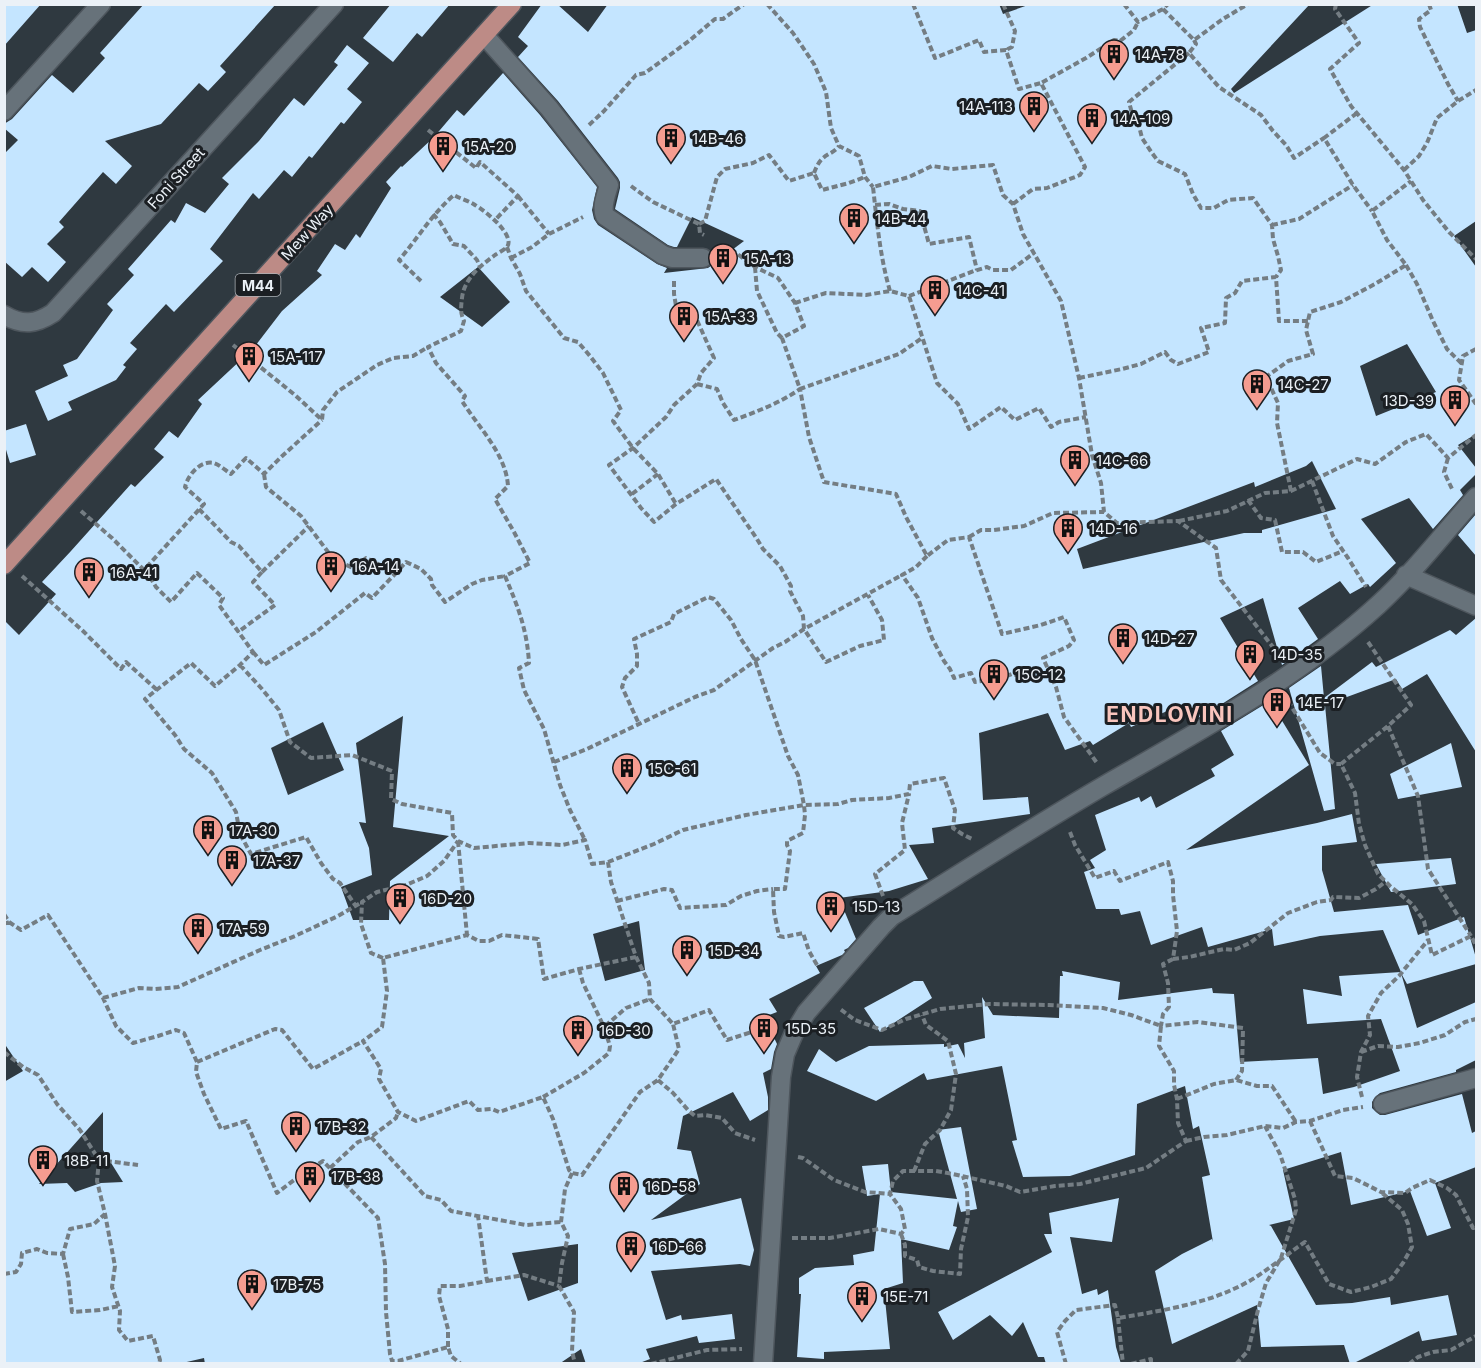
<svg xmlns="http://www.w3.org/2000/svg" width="1481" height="1368" font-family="Inter,sans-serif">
	<rect width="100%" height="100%" fill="#2f3940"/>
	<path fill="#c4e5ff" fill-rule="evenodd" d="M4,4H41L4,46Z
		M144,4H276L220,66L226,72L208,91L199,83L161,124L105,141L132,166L116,184L103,172L59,222L64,227L47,244L66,262L48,282L32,267L22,277L4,261V154L18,140L4,128V124L12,119L52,75L73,93L105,58L100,53Z
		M391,4H450L422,37L417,33L393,62L363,38Z
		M542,4H557L588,32L608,4H999L1003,14L1031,4H1310L1231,89L1234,93L1374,4H1457L1467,33L1476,30V221L1454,236L1476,267V434L1458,445L1476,468V474L1460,490L1463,495L1433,529L1409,498L1361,519L1396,563L1370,587L1368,584L1350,594L1340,581L1298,608L1318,639L1282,665L1263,598L1220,618L1258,681L1203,716L1191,720L1183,704L1131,727L1129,723L1093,745L1090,741L1065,750L1048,713L979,733L983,800L1028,797L1030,814L932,828L934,843L909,845L928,879L889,891L839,898L856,939L848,948L844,950L845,952L842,955L816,966L820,973L769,999L777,1012L764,1017L777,1044L774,1052L771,1069L763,1073L768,1097V1110L750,1121L733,1092L683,1116L677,1149L691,1151L700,1184L651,1220L741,1198L754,1250L750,1266L740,1264L651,1271L666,1320L681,1315L682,1320L732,1314L735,1339L699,1343L697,1336L646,1349L650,1359L637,1364H586L581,1349L559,1364H205L204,1358L178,1364H4V1082L23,1071L4,1043V620L19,635L56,594L42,582L71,551L131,484L135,487L164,457L154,449L169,431L178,438L202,404L198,400L244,357L246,358L282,311L322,275L317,271L335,244L345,250L356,234L360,238L391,188L386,182L401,166L402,167L434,137L457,110L464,116L503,73L540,115L597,187L592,210L594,219L598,225L657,264L667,268L664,273L708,268L744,241L692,217L677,247H674L668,245L615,209L620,188V182L618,178L558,101L518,57L528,46L518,37ZM478,267L510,302L482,327L440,297ZM1407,344L1436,392L1376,416L1360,366ZM1312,461L1336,509L1262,530V533H1244L1083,569L1077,549L1254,482L1255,487L1306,466ZM403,716L393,827L449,836L390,881L389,920H353L341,887L372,875L369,848L359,822L366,823L356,743ZM323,722L344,770L288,795L271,748ZM639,921L645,970L605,981L593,934ZM103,1112V1150L123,1182L101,1183L75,1192L67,1183L39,1184ZM578,1244V1283L528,1301L512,1253Z
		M347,45L369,63L347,89L362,102L344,124L341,122L312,158L309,156L292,177L284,170L259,199L253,193L210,249L223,261L174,312L166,304L130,343L137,349L123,365L126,367L116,380L68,402L72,410L48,421L35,391L68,376L63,365L77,359L113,310L107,304L134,275L128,269L171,220L175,223L186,203L205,213L229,184L222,178L259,141L294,98L304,106L338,65L334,62Z
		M26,424L36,455L10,463L4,443V431Z
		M1476,514V556L1458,535Z
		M1476,618V752L1427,674L1402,689L1396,679L1325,705L1335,809L1324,811L1289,688L1321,666L1324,698L1372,662L1376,667L1450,630L1456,635Z
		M1270,701L1309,765L1186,850L1317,823L1352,814L1357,842L1322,846V870L1334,912L1408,905L1418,935L1464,917L1476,958V964L1407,984L1401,973L1417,1028L1476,1002V1060L1456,1070V1072L1380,1093L1375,1097L1372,1102V1108L1376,1112L1380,1115H1385L1462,1094L1472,1133L1476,1131V1167L1435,1183L1451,1228L1427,1236L1410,1191L1351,1205L1341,1152L1283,1170L1294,1219L1269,1225L1271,1226L1316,1305L1352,1303L1390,1297L1391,1305L1448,1295L1457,1335L1422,1341L1419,1331L1352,1364H1350L1344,1345L1261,1347L1257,1305L1172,1344L1155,1271L1182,1254L1212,1239L1213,1242L1202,1177L1210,1175L1199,1126L1193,1129L1185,1086L1137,1104L1135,1155L1070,1176L1023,1177L1012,1141L1017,1140L1002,1066L927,1080L924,1073L876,1101L807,1071L819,1049L836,1062L869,1046L944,1044V1047L958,1044L965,1058L964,1043L985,1038L982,997L993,1015L1059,1018L1060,976H1063L1062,971L1120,982L1118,1000L1212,988L1213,993L1234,994L1240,1062L1318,1058L1323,1094L1354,1087L1400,1071L1381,1019L1307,1024L1303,989L1342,996L1339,976L1401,972L1383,930L1320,936L1274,946L1272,929L1208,947L1202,927L1151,945L1140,911L1121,915L1119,909H1096L1084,872L1095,868L1090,860L1106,850L1095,815L1139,797L1141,802L1151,796L1156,808L1215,776L1211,769L1234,755L1221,731Z
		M1451,743L1462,787L1398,799L1390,774Z
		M1451,858L1456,884L1391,892L1376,864Z
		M914,981H923L932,998L880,1032L864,1008Z
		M961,1127L977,1209L961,1212L958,1201L953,1226L957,1227L949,1250L901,1239L903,1283L884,1289L890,1349L824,1352V1359L797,1357L801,1294H799V1278L815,1268L854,1265L853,1255L874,1251L880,1194L867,1196L862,1166L888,1164L891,1192L957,1199L938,1130Z
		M1119,1198L1112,1242L1070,1237L1082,1294L1097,1289L1098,1295L1108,1290L1116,1347L1121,1364H1046L1044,1357H1038L1023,1322L1012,1336L990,1315L953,1340L938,1312L1052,1252L1044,1234H1052L1049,1213Z"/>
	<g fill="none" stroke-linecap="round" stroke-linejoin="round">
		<g stroke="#4e565d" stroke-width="21">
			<path id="street" d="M484,35L549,108L609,185C606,195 601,207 605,216L663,255L672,258H703
				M4,111L101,4
				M4,315C23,326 36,324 53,313L334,4
				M1406,575L1476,606
				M1383,1104L1476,1078
				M763,1364L781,1077L785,1054L794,1033L806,1013L881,927L892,916C963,872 1033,827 1105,785C1199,731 1298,678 1378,605C1414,572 1444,533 1476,497"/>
		</g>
		<g stroke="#4e565d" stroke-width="21">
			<path id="primary" d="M4,565L512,4"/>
		</g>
		<path stroke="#747d83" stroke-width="4" stroke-dasharray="6 3" stroke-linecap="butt" d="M767,4L793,33L814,64L826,92L831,128L839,146L859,156L865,177L873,187
			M913,4L935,58L979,40L984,52L1006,50L1019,89L1041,83
			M1003,4L1015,31L1012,47L1006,50
			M1124,4L1138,22L1163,9L1168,4
			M1336,4L1335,9L1359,43L1330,69L1351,106L1404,170L1423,200L1449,232L1476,259
			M1429,4L1431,10L1419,19L1420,27L1448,84L1458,101
			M1163,9L1194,40L1223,19L1248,4
			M1194,40L1196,44L1189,53L1219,87L1261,115L1273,131L1286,145L1294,158L1324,138
			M1189,53L1129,102L1132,113L1139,126L1142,138L1152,153L1158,161L1185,174L1193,194L1201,208H1214L1228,200L1253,198L1272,225L1273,239L1278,256L1281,270L1276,277
			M1357,113L1324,138L1353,185L1372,211
			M589,125L604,111L636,75L645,73L689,41L715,19H723L744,4
			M428,130L476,168L480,162L518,196L495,220
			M1404,170L1419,156L1427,143L1437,118L1458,101L1476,90
			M814,173C816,168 818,163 822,159C828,153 834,153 839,146
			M631,186L653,202L699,224L700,233L704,235
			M518,196L549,234
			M1013,204L1033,189L1047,188L1080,175L1085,167L1041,83L1086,58L1114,40L1120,41L1134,30L1138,22
			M875,205L889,204L903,209L920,211L929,244L969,237L977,270
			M433,214L440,222L453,244L464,246L477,260L480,267
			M699,224L705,221L717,177L725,169L753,163L769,155L789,181L814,173L822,190L849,183L865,177
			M1272,225L1299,219L1353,185
			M507,247L511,258L520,274L526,291L564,338L578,342L590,356L603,373L621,410L613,421L633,448L658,474L676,504
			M723,249L728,247L755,267L778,278L795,303L804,326L782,338L800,389L899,354L922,338
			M511,258L532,247L549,234L583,217
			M1406,265L1417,284L1433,321L1447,349L1462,364
			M755,267L757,291L777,333L782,338
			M421,281L399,260C418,238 432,214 454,195C461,199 469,201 475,205C484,210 516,235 507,247C504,250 498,253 495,255C480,266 464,279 462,298C461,307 460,313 464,321L461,331L428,347L436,363L465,396L462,401C479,428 506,454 508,486L495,499L514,532L530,563L505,576C518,607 527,629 529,663L519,668L524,690L544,729L560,785L570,810L585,840
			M674,281V294L677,312L696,318L714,358L701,373L697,384L674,405L666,417L633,448L609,465L641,508L654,522L676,504L716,479L757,539L763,549L780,566L791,586L790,591L803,616L804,629L826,662L860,646L884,640L882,620L868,595
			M890,291C880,257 877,222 873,187L909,177L932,166L952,169L993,165L1003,195L1013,204L1023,234L1061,301L1079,378L1092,455L1101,483L1104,512L1117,523L1178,521L1216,548L1221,580L1279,655
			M909,296L974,271L987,267L993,270H1011L1034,253
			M795,303L826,293L866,295L890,291L909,296L937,383L958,404L969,429L1001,407L1015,420L1039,408L1051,427L1059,422L1086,417
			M233,345L295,395L322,420L323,410L337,392L377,365L393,358L413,356L428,347
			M1476,349L1463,356L1459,380L1476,404
			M1079,378L1122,369L1141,364L1165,352L1171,360L1178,364L1209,352L1201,328L1225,323L1226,298L1235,293L1242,281L1276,277L1279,321H1308
			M697,384L717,389L723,403L734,420C758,411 780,403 800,389L809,437L824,482L896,494L906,517L927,556L948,540L969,537L1002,634L1041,625L1064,617L1074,640L1069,646L1043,658L1056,687L1064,717L1097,763
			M1448,458L1444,472L1453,491
			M264,474L266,487L301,516L328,552L342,563L353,568L366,558L396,573L406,562L421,569L431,579L432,585L445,602L472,584L482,580L505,576
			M1312,481L1333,536L1348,558L1366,587
			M1291,491L1277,423L1278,403L1266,377L1288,361L1313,354L1306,330L1310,312L1341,302L1375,284L1406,265L1387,240L1372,211L1411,181
			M632,494L658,474
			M1248,500L1261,518L1275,520L1282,552H1303L1316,562L1343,551
			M199,509L231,542L239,546L262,572L253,582L275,605L238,632
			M81,511L112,538L144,570L204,504L185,487C188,475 200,460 214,463C220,465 226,471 231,474L246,458L264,474L281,457L322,420
			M1179,521L1227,511L1265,493L1291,491L1357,459L1375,464L1406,442L1426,434L1448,458L1476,435
			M969,537L981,530H994L1024,526L1053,513L1104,512
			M927,556L916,567L902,575L918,598L932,638L944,661L950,669L954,678L971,673L975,682L1002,678L1012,674L1035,679L1050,673
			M144,570L150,577L156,587L171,602L197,573L223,598L219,605L253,652L240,665L215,686L191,663L145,699L175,735L184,749L212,773L236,812L240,834L251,854L306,837L321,863L333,879L340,883L355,905
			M262,572L309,526
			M22,576L83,631L121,669L126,662L157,690
			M1368,642L1411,705L1388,726L1341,764L1355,793L1359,824L1365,845L1378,874L1390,886L1412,904L1424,921L1432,955L1471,936L1476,945
			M253,652L264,665L316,632L365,593L372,598L396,573
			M240,665L262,689L279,710L290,742L311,758L352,755L392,771L391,799L402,804L452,813L453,835L458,841L474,848L529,843L562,845L585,840L592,864L608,862L611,882L636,957L649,983L650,999L673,1024L709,1010L727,1040L767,1027L773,1028
			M1288,701L1320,753L1335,764H1341
			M1388,726L1418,796L1428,869L1471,936
			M554,762L587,749L695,697L714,690L773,648L785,642L804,629L902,575
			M1070,832L1075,845L1095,878L1114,871L1120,881L1168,862L1173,881V895L1177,931L1173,959L1163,964L1168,983L1169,1007L1163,1014L1161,1026L1198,1022L1243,1028L1242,1071L1236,1080
			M458,841L467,935
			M608,862L654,844L683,830L746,815L804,805L798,775L788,756L755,660L741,639L731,620L714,599L708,597L674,614L671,622L634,639L637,654V666L625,678L622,687L639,724
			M883,896L875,874L905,850L902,823L909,794
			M617,901L664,889L672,890L680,908L726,905L741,896L757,891L773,889
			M4,914L9,922L4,924
			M9,922L21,930L48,915L103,998L116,1026L133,1043L158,1036L176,1030L184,1033L197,1062L196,1072L204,1094L221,1129L246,1121L277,1193L302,1174L323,1161L378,1218L385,1264L386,1312L390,1354L392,1361H398L448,1347L451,1356L461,1364
			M636,957L579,969L544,979L538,939L502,935L489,941H479L467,935L383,958L387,991L382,1027L363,1041L381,1069L379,1079L398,1112L416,1121L469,1101L478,1110L492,1109L499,1112L543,1097L553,1119L569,1170L572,1173L582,1175L640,1092L658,1080L679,1049L673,1024
			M383,958L371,953L361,924L362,902L377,892L406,885L427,876L444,861L458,841
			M1173,959L1189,957L1224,949L1234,950L1250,943L1288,913L1317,902L1331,900L1333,897L1359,898L1376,889L1385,882
			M817,965L809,951L803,933L784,937L779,936L774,912L773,889H785L790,851L787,845V841L803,833L805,815L804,805L838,804L852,800L889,798L909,794L910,784L944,778L955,810L953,828L962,834L972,839
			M579,969L583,983L604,1027
			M103,998L139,988L155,989L178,987L260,950L295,936L338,916L362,902
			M4,1052L23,1067L38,1075L57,1104L80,1130L99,1160L138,1165
			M1361,1052L1378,1046L1398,1047L1420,1043L1445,1035L1465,1022L1476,1019
			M197,1062L275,1029L282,1030L313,1069L363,1041
			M658,1080L673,1093L688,1110L695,1116L705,1115L722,1118L735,1133L755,1140
			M543,1097L584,1073L609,1053L610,1046L604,1027L626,1008L650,999
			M1362,1097L1357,1077L1361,1052L1370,1035L1368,1016L1381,993L1399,976L1428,940
			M1177,1099L1214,1084L1236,1080L1257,1086H1272L1296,1122
			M1310,1121L1335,1176L1353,1178L1381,1192L1405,1193L1412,1188L1430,1180L1447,1188L1456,1195L1473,1228L1476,1227
			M371,1137L425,1196L441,1200L451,1211L526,1225L561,1222
			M1186,1141L1204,1137L1227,1135L1265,1126L1283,1128L1296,1122L1310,1121L1343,1110L1363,1107
			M798,1157L803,1158L834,1180L865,1192L890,1194L893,1181L903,1171H936L953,1174L1006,1186L1020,1192L1055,1186L1080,1184L1146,1168L1186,1141L1178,1123L1177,1099L1174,1085V1071L1159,1046L1161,1026L1131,1015L1103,1008L1049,1005L989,1004L940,1009L906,1019L882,1030L855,1020L840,1009
			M99,1160L97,1181L105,1214L115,1266L112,1287L120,1311L119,1330L128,1341L153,1336L160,1360L159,1364
			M330,1168L358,1142L371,1137L396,1118L398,1112
			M914,1171L925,1144L940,1130L951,1110L956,1074L948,1041L926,1025L922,1015
			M572,1173L565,1189L563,1206L561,1222L568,1236L562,1263L559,1286L574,1312L572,1351L575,1364
			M901,1234L905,1245V1256L917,1260L919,1267L933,1271L960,1274L961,1249L968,1217L967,1189L963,1176
			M792,1238H830L879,1229L901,1234L905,1229L901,1209L890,1194
			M63,1254L68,1277L72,1312L100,1310L119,1306
			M4,1274L16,1272L21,1264L22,1253L37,1249L47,1253L63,1254L70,1229L94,1224L105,1214
			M487,1281L524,1275L559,1286
			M1118,1318L1123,1364
			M448,1347V1329L439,1296L440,1286H460L487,1281L478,1216
			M651,1364L707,1350L742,1349
			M1066,1364L1057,1332L1065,1321L1076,1310L1115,1305L1118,1318C1165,1310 1215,1303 1256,1277C1273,1266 1289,1253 1305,1242L1329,1284L1351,1292L1371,1287L1391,1279L1403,1263L1412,1247L1408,1224L1402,1210L1381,1192
			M1131,1364L1151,1359V1364
			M1236,1364L1248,1351L1258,1310L1266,1283L1281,1258L1296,1210L1295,1199L1280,1154L1265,1126
			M1409,1364L1418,1357L1433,1352L1451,1350L1476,1336"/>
		<use href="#street" stroke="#67727a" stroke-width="18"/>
		<use href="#primary" stroke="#bd8b86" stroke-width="18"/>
	</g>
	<defs>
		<g id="building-pin" transform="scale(1.5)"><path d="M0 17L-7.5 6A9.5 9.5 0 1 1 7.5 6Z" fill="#f59c90" stroke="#1b1f23"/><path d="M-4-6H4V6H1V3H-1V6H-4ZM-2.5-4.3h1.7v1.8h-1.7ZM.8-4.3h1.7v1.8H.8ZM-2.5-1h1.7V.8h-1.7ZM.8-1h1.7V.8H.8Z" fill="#111"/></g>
	</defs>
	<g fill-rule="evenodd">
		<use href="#building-pin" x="1114" y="54"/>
		<use href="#building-pin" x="1034" y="106"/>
		<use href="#building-pin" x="1092" y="118"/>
		<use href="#building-pin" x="671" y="138"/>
		<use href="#building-pin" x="443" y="146"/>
		<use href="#building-pin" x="854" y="218"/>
		<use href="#building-pin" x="723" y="258"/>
		<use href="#building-pin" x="935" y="290"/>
		<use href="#building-pin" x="684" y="316"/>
		<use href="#building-pin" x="249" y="356"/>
		<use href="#building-pin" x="1257" y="384"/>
		<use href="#building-pin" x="1455" y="400"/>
		<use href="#building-pin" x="1075" y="460"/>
		<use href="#building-pin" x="1068" y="528"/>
		<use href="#building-pin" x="331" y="566"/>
		<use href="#building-pin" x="89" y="572"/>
		<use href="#building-pin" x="1123" y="638"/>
		<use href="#building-pin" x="1250" y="654"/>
		<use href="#building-pin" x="994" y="674"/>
		<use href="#building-pin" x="1277" y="702"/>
		<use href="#building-pin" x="627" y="768"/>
		<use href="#building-pin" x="208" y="830"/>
		<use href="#building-pin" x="232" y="860"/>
		<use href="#building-pin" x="400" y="898"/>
		<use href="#building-pin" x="831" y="906"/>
		<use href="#building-pin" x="198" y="928"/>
		<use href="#building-pin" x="687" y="950"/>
		<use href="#building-pin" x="764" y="1028"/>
		<use href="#building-pin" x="578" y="1030"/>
		<use href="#building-pin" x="296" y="1126"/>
		<use href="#building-pin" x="43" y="1160"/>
		<use href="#building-pin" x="310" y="1176"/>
		<use href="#building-pin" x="624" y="1186"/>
		<use href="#building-pin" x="631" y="1246"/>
		<use href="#building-pin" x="252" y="1284"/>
		<use href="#building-pin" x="862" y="1296"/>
	</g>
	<g text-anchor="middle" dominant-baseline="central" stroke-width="6" stroke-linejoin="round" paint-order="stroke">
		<rect fill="#1b1f23" stroke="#adb2b7" stroke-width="1.5" x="235.5" y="274" width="45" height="22" rx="4.5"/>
		<g font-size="14" font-weight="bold" fill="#ebf1f7">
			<text x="258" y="285">M44</text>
		</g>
		<g font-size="15" fill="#ebf1f7" stroke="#1b1f23" text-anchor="start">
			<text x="1135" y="54">14A-78</text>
			<text x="1013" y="106" text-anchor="end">14A-113</text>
			<text x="1113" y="118">14A-109</text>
			<text x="692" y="138">14B-46</text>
			<text x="464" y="146">15A-20</text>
			<text x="875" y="218">14B-44</text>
			<text x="744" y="258">15A-13</text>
			<text x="956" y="290">14C-41</text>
			<text x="705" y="316">15A-33</text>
			<text x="270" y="356">15A-117</text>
			<text x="1278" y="384">14C-27</text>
			<text x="1434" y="400" text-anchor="end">13D-39</text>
			<text x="1096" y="460">14C-66</text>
			<text x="1089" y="528">14D-16</text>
			<text x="352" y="566">16A-14</text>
			<text x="110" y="572">16A-41</text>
			<text x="1144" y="638">14D-27</text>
			<text x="1271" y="654">14D-35</text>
			<text x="1015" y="674">15C-12</text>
			<text x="1298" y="702">14E-17</text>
			<text x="648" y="768">15C-61</text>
			<text x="229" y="830">17A-30</text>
			<text x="253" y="860">17A-37</text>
			<text x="421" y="898">16D-20</text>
			<text x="852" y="906">15D-13</text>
			<text x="219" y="928">17A-59</text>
			<text x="708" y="950">15D-34</text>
			<text x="785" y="1028">15D-35</text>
			<text x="599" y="1030">16D-30</text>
			<text x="317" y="1126">17B-32</text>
			<text x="64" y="1160">18B-11</text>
			<text x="331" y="1176">17B-38</text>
			<text x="645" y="1186">16D-58</text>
			<text x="652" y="1246">16D-66</text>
			<text x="273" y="1284">17B-75</text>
			<text x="883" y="1296">15E-71</text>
		</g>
		<g font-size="15" fill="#ebf1f7" stroke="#1b1f23">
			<text transform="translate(176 178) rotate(-48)">Foni Street</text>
			<text transform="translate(307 232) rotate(-48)">Mew Way</text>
		</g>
		<g font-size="21" font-weight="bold" letter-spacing="1.5" fill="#f9c5bd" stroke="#1b1f23">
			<text x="1170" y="714">ENDLOVINI</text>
		</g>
	</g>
	<rect width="1481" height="1368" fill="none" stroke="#ebf1f7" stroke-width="12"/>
</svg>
